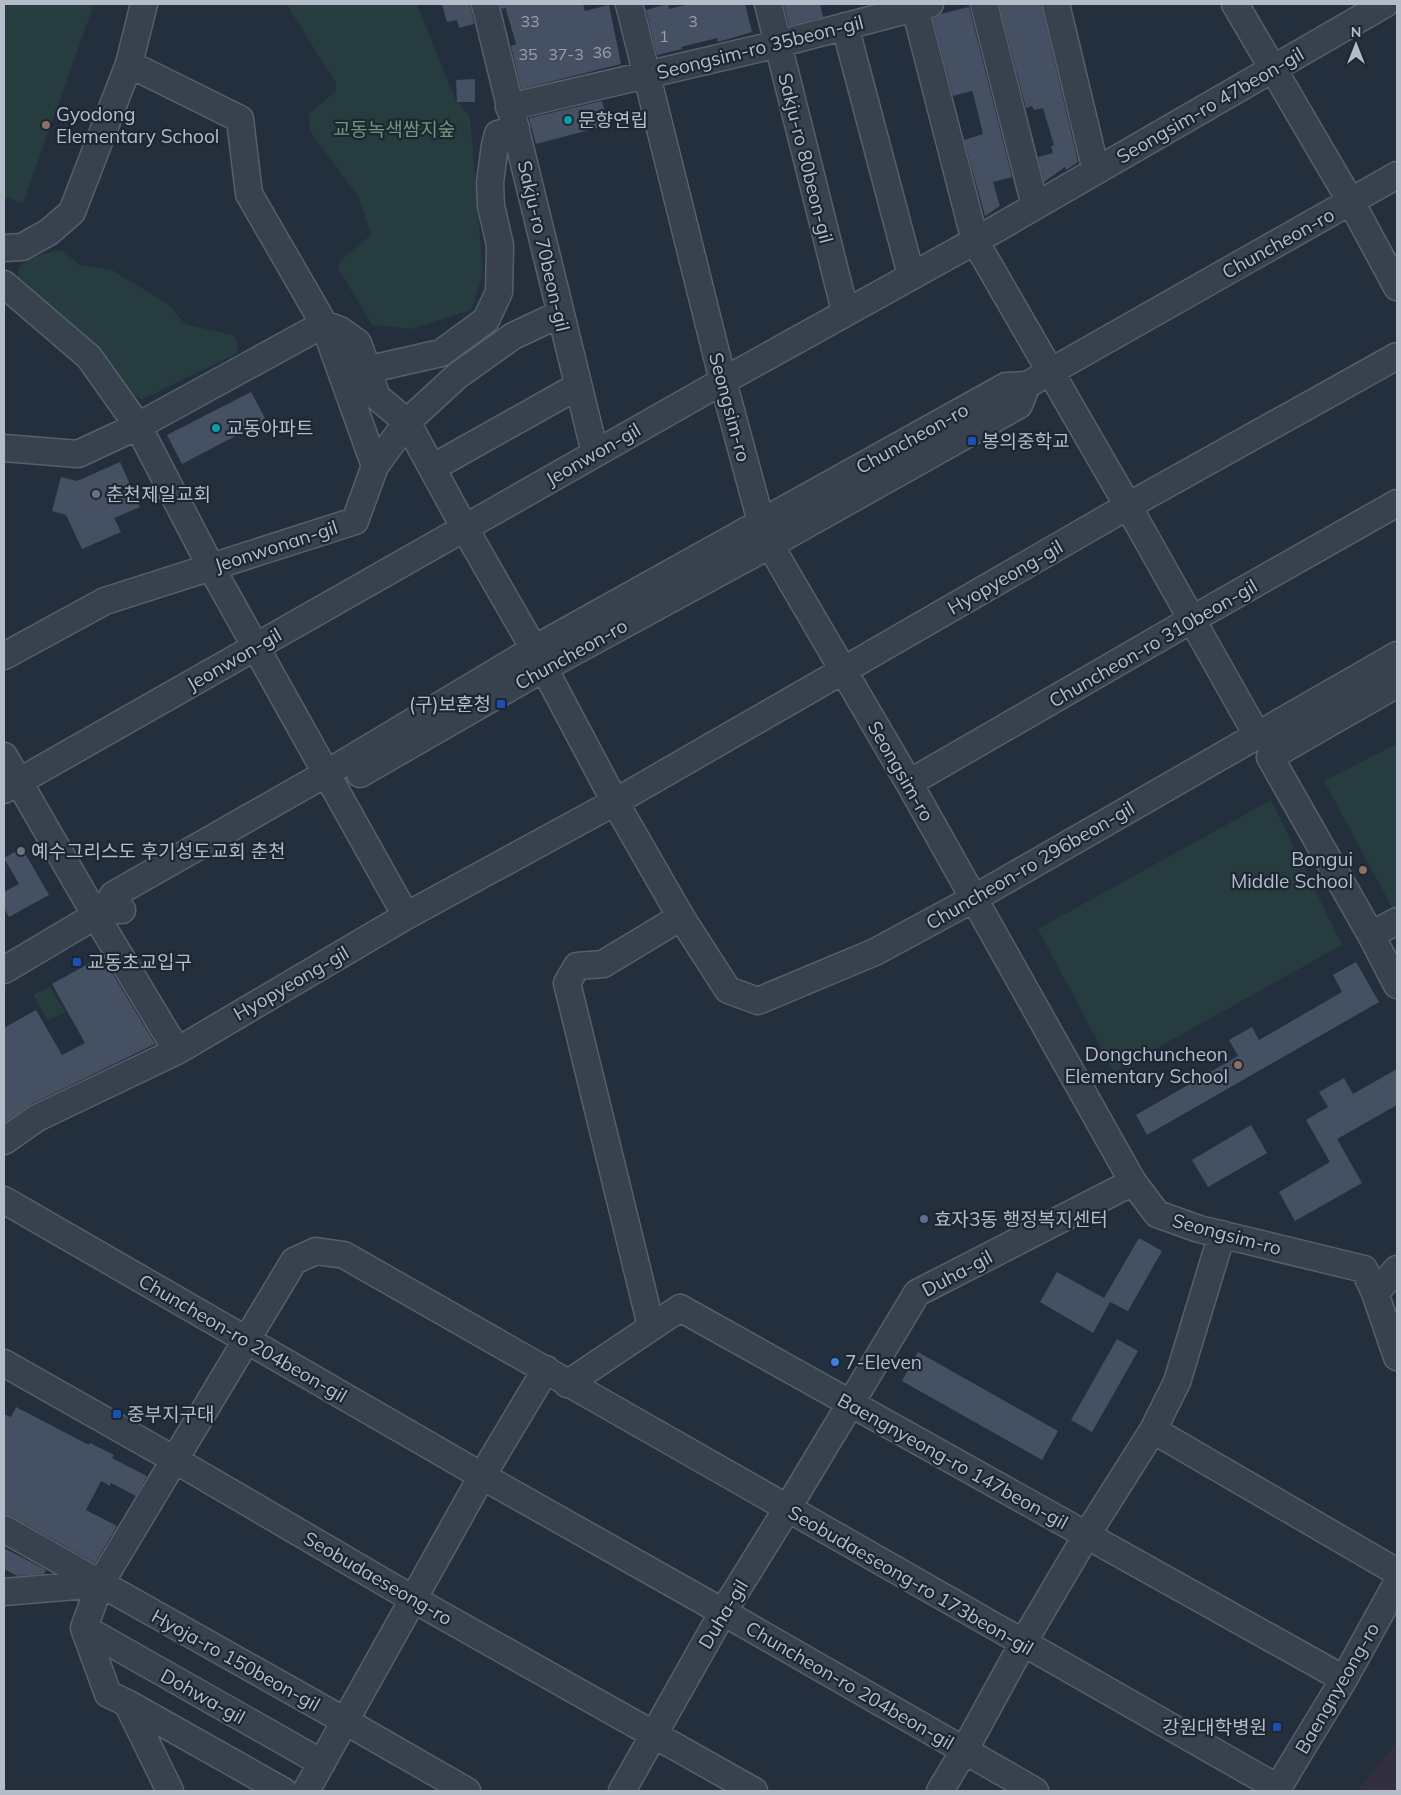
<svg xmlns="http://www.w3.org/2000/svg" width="1401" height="1795" font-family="Mulish,'Noto Sans KR',sans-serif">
	<rect width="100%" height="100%" fill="#242f3e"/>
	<path fill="#32303f" d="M1397,1742V1791H1357Z"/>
	<path fill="#263c3f" d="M4,4H94L23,203L4,197Z
		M286,4H417L455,98L470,117L483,274L471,310L411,329L372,325L338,268L340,261L371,235L359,198L310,131L309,114L336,91V83Z
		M61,250L80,265L112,270L168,304L185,324L232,335L238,343L236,354L143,399L134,396L100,351L20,283C19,280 17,274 18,271C20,258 50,252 61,250Z
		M1397,744V912L1395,913L1324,781Z
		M1271,800L1342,945L1114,1072L1038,929Z
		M50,986L65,1012L48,1021L33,995Z"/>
	<path fill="#455162" d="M442,4H470L474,24L459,28L457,20L447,22Z
		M500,4H583L585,11L609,5L621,64L521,89L511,46L516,44L505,6V8L502,9Z
		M668,4L669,9L690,4H745L752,32L718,42L717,38L681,47L682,49L657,55L646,10Z
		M789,4H820L823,17L789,26L784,5Z
		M999,4H1041L1078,162L1066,170L1065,167L1044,182L1038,157L1053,153L1051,146L1054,145L1043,108L1034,110L1032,106L1026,108Z
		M969,7L1012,177L993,182L1000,206L985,216L964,140L983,134L973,93L972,91L953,96L933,19L941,14Z
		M475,79V102H457L456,80Z
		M602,101L608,125L536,144L529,118Z
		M251,392L266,420L182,464L167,435Z
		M120,462L140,507L114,518L121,532L82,549L66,515L52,511L61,477L77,481Z
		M22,848L49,895L9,917L4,908V892L19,884L4,858Z
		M102,956L155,1044L30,1105L4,1123V1028L36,1010L62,1055L85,1043L52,984Z
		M1356,962L1379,1002L1147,1135L1136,1115L1238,1056L1229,1040L1252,1027L1259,1040L1342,992L1333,975Z
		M1397,1069V1105L1337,1139L1362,1183L1295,1221L1279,1192L1330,1162L1306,1120L1328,1107L1319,1092L1344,1078L1353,1094Z
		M1251,1125L1267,1153L1208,1187L1192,1160Z
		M1139,1238L1162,1251L1128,1311L1110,1302L1093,1333L1040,1302L1057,1272L1104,1298Z
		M1117,1339L1138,1351L1092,1432L1071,1420Z
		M918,1352L1058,1431L1042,1460L902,1381Z
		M16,1407L89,1445L90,1443L114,1455L112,1458L147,1476L136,1496L111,1483L110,1486L101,1481L86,1510L117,1526L95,1563L11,1516L4,1514V1414L11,1417Z
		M4,1548L46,1570L44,1574L17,1576L4,1569Z"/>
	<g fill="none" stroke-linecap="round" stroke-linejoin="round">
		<g stroke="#565f6c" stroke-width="29">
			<path id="minor" d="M485,4L595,453
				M629,4L723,381L761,522L770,545L909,783L1133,1182L1157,1214L1199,1229L1364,1269L1375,1293L1397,1357
				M768,4L845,311
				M984,4L1035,206
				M1056,4L1096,171
				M1235,4L1351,202L1397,287
				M915,8L975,241L1128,506L1257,735
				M845,26L911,275
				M129,64L240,119L249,194L324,324L375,466
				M509,107L778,44L930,4
				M4,248L22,247L49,232L72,212L129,64L144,4
				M4,284L89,357L138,426L211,567L406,916
				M366,370L441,353L486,320L499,292L500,245L491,206L490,182L495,145L498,134L516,128
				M4,448L78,454L138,426L324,324L340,330L358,343L377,397L407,422L464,527L534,649
				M432,468L578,386
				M4,656L105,601L355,521L375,466L407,422L457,376L513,336L560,314
				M544,668L615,802L681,917L728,990L758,1001L875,952L973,899L1397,655
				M1397,684L1270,757L1371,935L1397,985
				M4,756L96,916L177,1051
				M360,774L544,668L770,545L1019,405L1027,385
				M909,783L1191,620L1397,503
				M4,790L723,381L975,241L1385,4
				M105,910L113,895L327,773L534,649L1006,386L1027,385L1397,175
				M1371,935L1397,921
				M4,970L105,910H122
				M4,1141L37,1118L177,1051L406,916L615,802L1128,506L1397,356
				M4,1200L482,1476L723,1612L1035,1791
				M1375,1293L1397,1269
				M651,1326L567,983L577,966L603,964L681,917
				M4,1363L175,1460L413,1599L754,1791
				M567,1384L680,1308L1344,1679
				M1153,1430L1397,1572
				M4,1529L345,1721L467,1791
				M4,1592L100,1584
				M84,1628L322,1763
				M127,1703L283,1791
				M170,1791L127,1703L108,1694L84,1628L100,1584L294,1261L316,1251L344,1255L1278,1788
				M306,1791L482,1476L546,1369
				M622,1791L723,1612L787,1509L917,1293L1133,1182
				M940,1791L964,1751L1023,1643L1086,1536L1153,1430L1177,1382L1222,1234
				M1276,1791L1344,1679L1397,1583"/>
		</g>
		<use href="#minor" stroke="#38414e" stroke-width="26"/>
	</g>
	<g fill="#0f9aa8" stroke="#1d2633" stroke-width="2">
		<circle cx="568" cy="120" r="5"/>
		<circle cx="216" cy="428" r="5"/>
	</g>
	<g fill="#8d6e63" stroke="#1d2633" stroke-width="2">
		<circle cx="46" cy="125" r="5"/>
		<circle cx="1363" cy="870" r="5"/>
		<circle cx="1238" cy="1065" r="5"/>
	</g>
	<g fill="#1a4fb4" stroke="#1d2633" stroke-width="2">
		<rect x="967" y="436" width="10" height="10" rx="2.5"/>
		<rect x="496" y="699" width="10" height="10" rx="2.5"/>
		<rect x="72" y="957" width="10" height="10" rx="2.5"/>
		<rect x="112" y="1409" width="10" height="10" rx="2.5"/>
		<rect x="1272" y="1722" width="10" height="10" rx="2.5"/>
	</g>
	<g fill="#6b7280" stroke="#1d2633" stroke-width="2">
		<circle cx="96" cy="494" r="5"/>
		<circle cx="21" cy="851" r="5"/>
	</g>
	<circle fill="#5c6f8a" stroke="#1d2633" stroke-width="2" cx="924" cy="1219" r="5"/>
	<circle fill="#3f7fe0" stroke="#1d2633" stroke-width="2" cx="835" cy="1362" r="5"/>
	<g text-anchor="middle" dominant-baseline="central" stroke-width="4.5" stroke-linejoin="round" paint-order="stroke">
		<g font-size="16" fill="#98a1af">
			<text x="530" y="21">33</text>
			<text x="693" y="21">3</text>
			<text x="664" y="36">1</text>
			<text x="602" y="52">36</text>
			<text x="528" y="54">35</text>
			<text x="566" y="54">37-3</text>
		</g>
		<g font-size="19" fill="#b4bcc9" stroke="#1d2633">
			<text transform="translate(760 47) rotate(-14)">Seongsim-ro 35beon-gil</text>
			<text transform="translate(1210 105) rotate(-30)">Seongsim-ro 47beon-gil</text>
			<text transform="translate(806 158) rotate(76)">Sakju-ro 80beon-gil</text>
			<text transform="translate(1278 243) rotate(-29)">Chuncheon-ro</text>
			<text transform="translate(544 246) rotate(77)">Sakju-ro 70beon-gil</text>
			<text transform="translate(730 407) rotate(75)">Seongsim-ro</text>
			<text transform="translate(912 438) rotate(-29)">Chuncheon-ro</text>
			<text transform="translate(593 454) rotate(-30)">Jeonwon-gil</text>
			<text transform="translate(276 546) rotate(-18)">Jeonwonan-gil</text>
			<text transform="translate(1005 577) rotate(-30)">Hyopyeong-gil</text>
			<text transform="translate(1153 643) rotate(-30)">Chuncheon-ro 310beon-gil</text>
			<text transform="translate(571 654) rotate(-29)">Chuncheon-ro</text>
			<text transform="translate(234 659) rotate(-30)">Jeonwon-gil</text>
			<text transform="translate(901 771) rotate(60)">Seongsim-ro</text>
			<text transform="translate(1030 865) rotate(-30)">Chuncheon-ro 296beon-gil</text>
			<text transform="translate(291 983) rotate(-30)">Hyopyeong-gil</text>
			<text transform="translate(1227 1234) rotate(15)">Seongsim-ro</text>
			<text transform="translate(957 1273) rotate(-28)">Duha-gil</text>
			<text transform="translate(243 1338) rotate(30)">Chuncheon-ro 204beon-gil</text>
			<text transform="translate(953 1461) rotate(29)">Baengnyeong-ro 147beon-gil</text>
			<text transform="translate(378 1578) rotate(30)">Seobudaeseong-ro</text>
			<text transform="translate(911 1580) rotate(30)">Seobudaeseong-ro 173beon-gil</text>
			<text transform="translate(723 1614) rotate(-59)">Duha-gil</text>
			<text transform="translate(236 1660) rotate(29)">Hyoja-ro 150beon-gil</text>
			<text transform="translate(850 1685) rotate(30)">Chuncheon-ro 204beon-gil</text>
			<text transform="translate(1337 1688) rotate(-60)">Baengnyeong-ro</text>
			<text transform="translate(203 1696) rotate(29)">Dohwa-gil</text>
		</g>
		<g font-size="19" fill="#b4bcc9" stroke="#1d2633" text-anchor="start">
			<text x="56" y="114">Gyodong<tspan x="56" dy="22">Elementary School</tspan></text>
			<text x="578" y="120">문향연립</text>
			<text x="226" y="428">교동아파트</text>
			<text x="982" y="441">봉의중학교</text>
			<text x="106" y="494">춘천제일교회</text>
			<text x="491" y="704" text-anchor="end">(구)보훈청</text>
			<text x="31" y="851">예수그리스도 후기성도교회 춘천</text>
			<text x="1353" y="859" text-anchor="end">Bongui<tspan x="1353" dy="22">Middle School</tspan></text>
			<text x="87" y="962">교동초교입구</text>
			<text x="1228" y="1054" text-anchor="end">Dongchuncheon<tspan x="1228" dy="22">Elementary School</tspan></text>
			<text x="934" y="1219">효자3동 행정복지센터</text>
			<text x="845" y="1362">7-Eleven</text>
			<text x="127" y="1414">중부지구대</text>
			<text x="1267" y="1727" text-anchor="end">강원대학병원</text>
		</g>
		<g font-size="19" fill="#6b9a76" stroke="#1d2633">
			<text x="394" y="129">교동녹색쌈지숲</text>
		</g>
	</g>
	<rect width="1401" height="1795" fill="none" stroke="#b4bcc9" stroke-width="10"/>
	<g transform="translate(1356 45)" stroke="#1d2633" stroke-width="4" paint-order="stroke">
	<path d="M0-4L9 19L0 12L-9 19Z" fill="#b4bcc9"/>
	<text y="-8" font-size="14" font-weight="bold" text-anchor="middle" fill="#b4bcc9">N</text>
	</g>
</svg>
